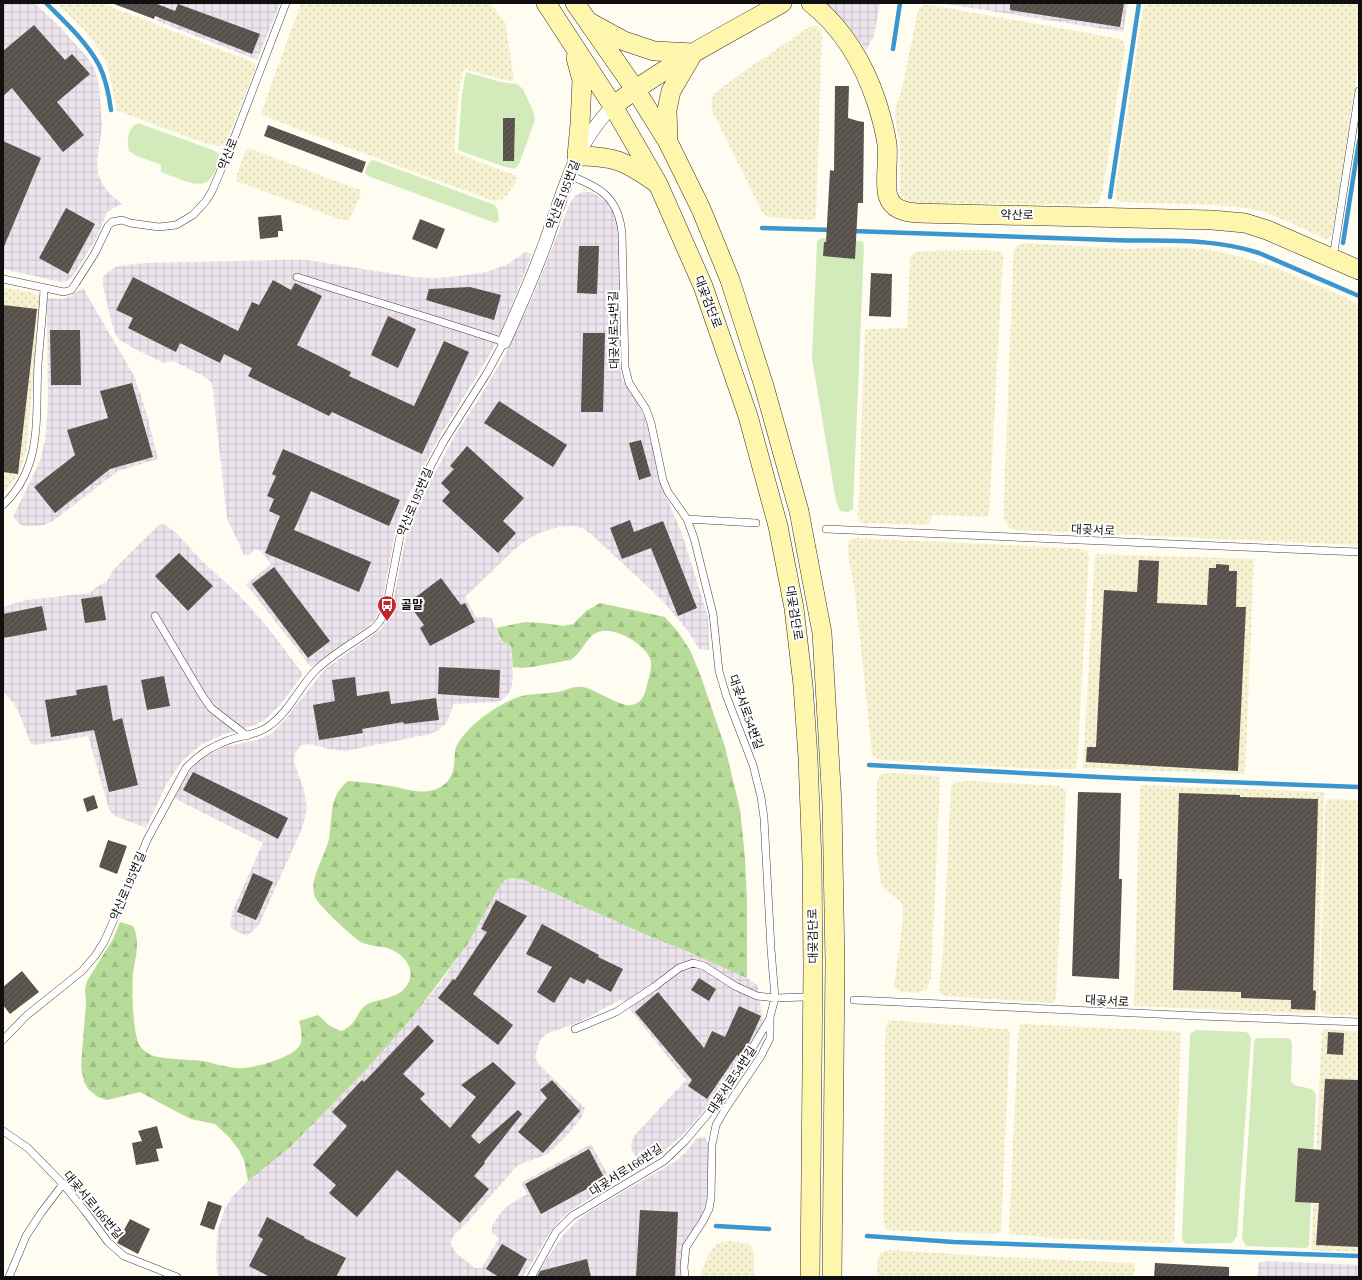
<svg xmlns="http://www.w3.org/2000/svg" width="1362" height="1280" font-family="'Times New Roman','Noto Sans KR',serif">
	<defs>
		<pattern id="industrial-grid" width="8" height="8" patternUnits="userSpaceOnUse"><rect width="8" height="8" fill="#ede4ee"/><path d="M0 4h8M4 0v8" fill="none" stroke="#cac2cb"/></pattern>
		<pattern id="farmland-dots" width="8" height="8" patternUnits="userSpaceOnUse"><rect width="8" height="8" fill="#f6f2d1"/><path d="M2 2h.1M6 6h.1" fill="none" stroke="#d2ceb2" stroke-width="1.8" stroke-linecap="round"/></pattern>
		<pattern id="forest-firs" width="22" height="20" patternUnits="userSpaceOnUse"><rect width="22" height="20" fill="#b7dc99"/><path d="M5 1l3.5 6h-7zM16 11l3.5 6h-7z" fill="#9cbc83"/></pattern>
		<pattern id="building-hatch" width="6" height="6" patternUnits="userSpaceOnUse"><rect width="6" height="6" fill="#58504b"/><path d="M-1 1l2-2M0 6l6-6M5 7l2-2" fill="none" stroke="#6b6561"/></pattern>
	</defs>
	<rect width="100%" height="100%" fill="#fffcf2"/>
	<path fill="url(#industrial-grid)" d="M3,3H34L40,8L61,28L87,57L95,70L99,86L102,126L97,161L98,174L103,185L110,194L122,204L114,208L107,212L98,235L80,265L72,277L67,281L61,282L3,269Z
		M164,3H280L257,60L157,21Z
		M826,3H880L874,36L866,50L848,25Z
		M940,3H1128L1123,32Z
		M582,192H590L598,196L608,203L615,212L619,230L620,368L622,379L637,401L646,421L653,444L659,477L664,492L681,531L708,617L709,650L699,649L688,631L662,600L591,534L582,528L573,526L559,527L539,533L528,539L514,550L465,597L476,617H491L501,641L511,646L513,679L511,689L506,697L498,702L453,704L451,712L447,722L439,730L430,734L345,751L329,749L311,744L301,745L295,753L294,762L304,790L307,808L303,826L259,925L247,936L230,928L232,912L263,843L174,798L183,780L197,762L223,747L257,740L271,734L282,723L326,668L379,631L387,621L391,612L407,532L416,509L455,435L477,402L505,355L533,296L570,203L575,196Z
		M525,252L532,254L503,327L489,356L438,439L411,491L402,512L395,532L382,603L376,618L367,627L311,667L246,584L271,564L261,551L255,549L249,555H244L227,518L212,383L205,377L173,361L164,363L133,348L120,340L116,335L112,324L103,286V277L109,271L118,266L146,263L284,260H307L413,277L434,278L459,276L487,272L508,264Z
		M83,288L134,376L146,411L158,459L118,471L53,521L44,525L34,526H22L13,517L40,461L45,441L48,406L47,298L60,299L68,297Z
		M160,524L166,525L176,533L203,562L237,593L266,625L303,674L281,704L265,720L255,725L225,734L202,744L182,761L167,783L146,828L113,815L109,809L88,736L34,745L31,744L17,708L12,701L3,692V607L26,600L90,593L95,588L107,581L114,569Z
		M512,878L524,880L658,940L720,965L747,978L758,986L763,1023L732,1076L690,1127L679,1138L670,1146L642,1165L632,1151L631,1144L634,1136L686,1080L622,999L579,1022L546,1034L540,1040L535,1057L539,1065L585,1108L582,1117L569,1133L548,1154L518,1165L464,1226L454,1235L450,1243L456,1253L475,1268H482L499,1238L492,1233V1226L499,1215L506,1207L527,1194L521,1183L591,1144L613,1184L571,1210L561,1219L549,1234L523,1277H219L217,1272L216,1257L218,1229L225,1208L232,1197L248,1181L289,1148L361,1075L412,1018L441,982L467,945L498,889L505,880Z
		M705,1137L708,1144V1196L705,1207L701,1217L682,1249L680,1277H534L564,1234L577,1221L592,1210L676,1161L686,1152L697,1138Z
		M1265,1261L1359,1265V1277H1257L1259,1263Z"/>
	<path fill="url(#farmland-dots)" d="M57,3H102L252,62L255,65V69L228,138L223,146H218L207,144L118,111L116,109L113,91L109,72L104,59L96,45L84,30Z
		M301,3H490L505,22L514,79L512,81H507L465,69L463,72L459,92L454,150L456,153L515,175L517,178L516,182L507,195L501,200L494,201L300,130L261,114L266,99Z
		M1144,3H1359V63L1333,229L1331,236L1328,239H1325L1271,214L1257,210L1240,207L1211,205L1126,202H1120L1117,200L1115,196L1116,185Z
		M924,4L1121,39L1124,42L1125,46L1102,195L1098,203L1092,204L1077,205L928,203L909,202L904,199L901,195L900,189V143L895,118V109L901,93L918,11L921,6Z
		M812,26H817L821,29L822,34L816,218L814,220H807L768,217L764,214L761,210L713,112L711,104L712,98L715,93L736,77L806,29Z
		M249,148L360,190L361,194L349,221L342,220L236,181L237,174L244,153Z
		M1026,243L1126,249L1168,247L1191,248L1209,250L1237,256L1271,266L1338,294L1359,305V545L1017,530L1012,529L1008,526L1004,519V499L1013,265L1014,251L1017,246L1020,244Z
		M983,250L999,251L1002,252L1003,256L989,515L986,517L933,515L929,523L926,525L861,523L859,522L858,518L865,330L868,329L906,328L907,325L910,262V256L914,253L918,251Z
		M3,287L29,292L41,296L26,453L19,473L3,495Z
		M855,538L1071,548L1081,549L1087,551L1089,555L1077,767L1075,769H1040L882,760L874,757L872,753L855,592L848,554V542L851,539Z
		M1095,554L1254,559L1245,774L1083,768Z
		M893,773L936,776L939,778L940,782L931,978L927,989L918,993L903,992L897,990L894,985L902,928L903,907L901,902L884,889L881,883L878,864L876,837L877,784L879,775L882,774Z
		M970,781L1060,786L1066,791L1056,996L1054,1003L944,996L941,994L939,991L943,950L951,787L953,784L957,782Z
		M1140,785L1324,792L1318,1014L1134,1006Z
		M1331,799L1359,800V1016L1327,1014L1321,1012L1320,1002L1325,813L1326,803L1327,800Z
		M888,1020L1007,1029L1010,1032L1001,1232L992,1234L888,1230L885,1229L883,1214L885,1049L886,1026Z
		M1022,1024L1172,1031L1181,1033L1174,1242L1165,1243L1052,1238L1010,1234L1009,1230L1018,1038L1019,1026Z
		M1322,1029L1359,1031V1252L1311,1250Z
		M731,1241L748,1244L752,1248L754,1254V1277H700L703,1267L712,1249L717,1244L723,1242Z
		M893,1250L998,1257L1132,1263L1135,1265L1134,1277H877L878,1259L880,1253L885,1251Z"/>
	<path fill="url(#forest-firs)" d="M600,603L665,617L678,632L690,650L700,674L725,747L740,809L745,858L747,900V978L691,953L658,940L524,880L512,878L505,880L498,889L467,945L412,1018L361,1075L289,1148L248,1181L244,1160L239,1150L229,1137L215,1124L191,1119L179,1113L140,1092L107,1100L98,1097L89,1090L84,1082L81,1067L86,1002L85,989L87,981L113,939L120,922L133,926C141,943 135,957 133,974C132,991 132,1032 140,1046C142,1049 146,1052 149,1054C161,1060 188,1059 203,1061C217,1064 230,1069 245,1068C257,1067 294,1057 300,1045C303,1037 301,1028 299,1021L318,1015L330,1026L341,1031C358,1025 356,1010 368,1004C379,999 392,999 402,991C420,975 407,954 387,948C379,946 371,946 363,943C354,939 319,906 315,897C308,880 325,857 329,839C333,816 328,797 348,781C364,782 380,784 396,787C406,789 418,793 429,791C443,789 453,779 454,765C455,758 454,752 457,745C468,725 500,702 522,696C534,693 546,694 558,692C568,690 576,684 587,688C600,693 613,702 626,705C631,706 636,704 640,701C644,697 646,690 647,685C649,677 653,666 650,658C644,644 617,628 602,631C585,634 585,652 570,660L532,667L522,668L513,667L511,646L502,641L496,628L525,622L543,623L563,626L573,624L586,611Z"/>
	<path fill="#d3ebba" d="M466,72L501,82L517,84L523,89L533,111L535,120L519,164L515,169L505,167L458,150L462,94Z
		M138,123L213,150L219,154C219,162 218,169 213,175C210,179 208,182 204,183C194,187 170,175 161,172V165L135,155L129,151C126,140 128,128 138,123Z
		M373,160L495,205L498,211L499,221L496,223L490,221L368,176L365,173C366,168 368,162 373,160Z
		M821,238L860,241L863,242L864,247L853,509L848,512L840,511L836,501L812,358L817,242Z
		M1196,1030L1246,1032L1249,1034L1251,1039L1237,1236L1233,1242L1229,1243L1186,1244L1183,1241L1182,1237L1190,1036L1191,1033Z
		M1258,1038H1287L1291,1040L1292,1044L1291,1081C1297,1091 1314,1083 1316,1096L1309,1245L1308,1247L1305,1248L1246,1246L1242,1239L1254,1044L1255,1039Z"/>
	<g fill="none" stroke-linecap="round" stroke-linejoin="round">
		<path stroke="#3b95cf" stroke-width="4.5" d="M46,3C65,22 86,41 99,65C106,79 109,95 111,110
			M893,49L900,3
			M1110,197L1139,3
			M762,228L832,230
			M852,231C938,234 1025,237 1112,240C1162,242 1211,237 1259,253L1359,296
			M1343,243L1359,141
			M869,765L1119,778L1359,787
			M716,1226L769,1229
			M867,1236L954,1242L1359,1256"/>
	</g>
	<path fill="url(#building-hatch)" d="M115,3H155L175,11L178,4L260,34L252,54L155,16L154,19L114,4Z
		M1010,3H1124L1120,27L1010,10Z
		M34,25L65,60L72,54L90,74L57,102L84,135L63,152L12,88L3,96V51Z
		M835,86H849L848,118L858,121L864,122L863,203H858L855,259L823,256L824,242H826L830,170L834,171Z
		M503,118H515L514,161H503Z
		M268,125L366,162L362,173L264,136Z
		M3,141L41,158L3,249Z
		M66,208L95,224L68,274L39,258Z
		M281,215L283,231H278V237L260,239L258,217Z
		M420,219L445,229L437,249L412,239Z
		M579,246H599L597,294L577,293Z
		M871,273L892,274L891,317L869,316Z
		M133,277L238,331L252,302L259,305L273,280L291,290L295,283L322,296L297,345L351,372L349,376L414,406L444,341L469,352L422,454L332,412L329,416L248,376L252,368L224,354L220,363L180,343L176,352L128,328L133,318L116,310Z
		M470,287L501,295L494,320L426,300L429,289Z
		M3,305L37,309L18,474L3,472Z
		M388,316L416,329L398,368L371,355Z
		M50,330H80L81,385H51Z
		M583,333H605L603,412H581Z
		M132,383L153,457L110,469L55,513L34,487L75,455L67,430L108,418L100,391Z
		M499,401L567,445L553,467L484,423Z
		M641,440L651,476L639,480L629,443Z
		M467,446L524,498L503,521L516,533L498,553L442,501L450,492L441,483L454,469L450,466Z
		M283,449L400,500L389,526L311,491L294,530L371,562L359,592L265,553L280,516L269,511L274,499L267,496L276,476L272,474Z
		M630,520L634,532L663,521L697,608L678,616L651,548L622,559L610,528Z
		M179,553L213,586L188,611L155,576Z
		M1139,560L1159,561L1157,603L1207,605L1209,568H1216V564L1229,565V571H1237L1236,607H1246L1238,771L1086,762L1087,747H1096L1104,590L1137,592Z
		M274,567L330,641L308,658L252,584Z
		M441,578L461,605L465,603L475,622L430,646L420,628L424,625L408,603Z
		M102,596L106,620L85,623L81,599Z
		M42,606L47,630L3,638V614Z
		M439,667L500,670L499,698L438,694Z
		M164,676L170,706L147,710L141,680Z
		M355,677L357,696L389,691L391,704L436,698L439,720L404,724L403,722L362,729L363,733L319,740L313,705L335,701L332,680Z
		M107,685L113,721L122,718L138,785L109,792L94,730L51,737L45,700L77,695L76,690Z
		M193,772L288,818L278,839L183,790Z
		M1078,792L1121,793L1119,879H1122L1119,979L1072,976Z
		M1179,793L1240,795V797L1318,799L1313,990L1316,991L1315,1010L1291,1009V1000L1241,998V992L1173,990Z
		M94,795L98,808L87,812L83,799Z
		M108,840L127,846L117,874L99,867Z
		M253,873L273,882L256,920L237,912Z
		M496,900L527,916L473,994L513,1025L498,1045L438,998L453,979L455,980L487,932L481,929Z
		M542,924L599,955L598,957L623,969L611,992L587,979L584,984L570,977L554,1003L537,992L552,967L526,954Z
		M22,971L39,992L10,1014L3,1005V987Z
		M699,978L716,989L709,1001L691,990Z
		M658,992L704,1048L712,1031L725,1037L739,1006L761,1016L747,1047L741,1057L737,1055L707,1099L688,1086L692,1080L635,1012Z
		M418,1025L434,1041L403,1074L425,1094L420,1099L450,1128L476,1097L461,1085L493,1062L516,1083L471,1136L479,1144L518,1110L522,1114L484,1162L485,1163L474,1176L489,1189L460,1223L397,1170L357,1217L329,1193L336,1185L313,1165L347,1126L332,1112L362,1080L364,1082Z
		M1328,1032L1344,1033L1343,1055L1327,1054Z
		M1325,1079L1359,1080V1247L1316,1245L1319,1203L1295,1202L1298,1148L1321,1150Z
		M552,1080L580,1111L543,1153L518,1132L547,1098L540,1090Z
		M157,1126L163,1148L156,1149L159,1161L136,1165L132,1143L142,1141L138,1131Z
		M589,1149L605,1179L541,1214L525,1184Z
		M208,1201L222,1206L214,1230L200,1225Z
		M640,1210L678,1212L675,1277H636Z
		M267,1217L305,1237L304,1238L346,1258L336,1277H270L249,1266L263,1239L258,1236Z
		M130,1219L150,1229L138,1254L117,1243Z
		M502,1244L527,1259L517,1277H499L486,1269Z
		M587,1259L591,1277H537L540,1271Z
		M1155,1263L1229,1267V1277H1154Z"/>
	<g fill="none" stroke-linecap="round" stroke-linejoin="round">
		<g stroke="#424242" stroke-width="8">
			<path id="lane" d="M569,175C600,188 618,196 622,233L625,367L629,383L646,409L651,423L663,480L668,492L687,519L694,538L713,614L719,671L726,695L753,765L761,797L764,818L771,949L775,998L770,1017V1038L761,1056L726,1108L716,1125L712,1145L711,1198L709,1209L703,1221L686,1247L684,1267L685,1277
				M1333,258L1359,91
				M3,279L64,292L71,290L76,283L95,253L108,226L112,222L122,220L130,223L159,227L176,225L193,215L206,201L212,191L230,149L286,3
				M3,505C44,466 35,416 38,364C40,339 43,313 44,288
				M687,519L756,523
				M826,529L1359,552
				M155,616L202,695L211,708L247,736
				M854,1000L1199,1016L1359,1022
				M575,1029L616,1012L654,987L679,968L693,963L704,966L735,986L757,996L775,998L804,997
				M3,1040L26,1016L82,971L95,956L104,942L119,908L147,840L186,768C198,755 212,746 229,740C243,735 257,735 269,726C289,712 299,687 316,670C331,655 356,641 374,628L380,621L386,609L401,531L422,482L444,441L487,373L504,342C435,319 366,299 297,277
				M3,1131L28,1148L63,1184L85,1211L108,1242L124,1256L177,1277
				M9,1277L26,1236L41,1213L63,1184
				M531,1277L556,1232L572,1216L664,1161L685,1141L707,1115L737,1074L770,1018"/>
		</g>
		<g stroke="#424242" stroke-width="14">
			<path id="street" d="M504,342C519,308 534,275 546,241C563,193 575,143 613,106"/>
		</g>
		<g stroke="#313131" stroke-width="20">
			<path id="secondary" d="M546,3L613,106L658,184L703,286L748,416L778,526L794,608L803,685L808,758L812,862L813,968L810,1277
				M575,3L635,89L668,142L701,209L730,280L764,386L799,511L822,633L832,804L835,963L832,1277
				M811,3C844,29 864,64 877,103C881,116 885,130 887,144C889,159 884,183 888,196C892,209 904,212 917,213L1212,220L1245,223L1267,230L1359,270
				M591,23L624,41L654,51L694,53
				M576,58L582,80L580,124L577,156C614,156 625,161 655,182
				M613,106C665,66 724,36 782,3
				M668,140L667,110L671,91L691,57"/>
		</g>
		<use href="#lane" stroke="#fff" stroke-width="7"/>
		<use href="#street" stroke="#fff" stroke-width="13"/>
		<use href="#secondary" stroke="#fff6ad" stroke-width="19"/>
	</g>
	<defs>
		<g id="bus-pin" transform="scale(1)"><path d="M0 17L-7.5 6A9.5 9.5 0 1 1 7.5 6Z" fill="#c2242c" stroke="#fff"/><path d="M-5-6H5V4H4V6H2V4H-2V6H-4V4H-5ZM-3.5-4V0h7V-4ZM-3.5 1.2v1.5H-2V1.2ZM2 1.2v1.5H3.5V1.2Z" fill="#fff"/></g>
	</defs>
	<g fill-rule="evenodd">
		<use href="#bus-pin" x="387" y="605"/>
	</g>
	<g text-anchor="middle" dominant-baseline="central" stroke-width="4" stroke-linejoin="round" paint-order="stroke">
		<g font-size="12" fill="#0f0f0f" stroke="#fff">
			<text transform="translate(228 154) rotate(-68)">약산로</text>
			<text transform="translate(563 195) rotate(-69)">약산로195번길</text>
			<text transform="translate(1017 215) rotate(1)">약산로</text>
			<text transform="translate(708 302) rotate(69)">대곶검단로</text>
			<text transform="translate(614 330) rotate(-91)">대곶서로54번길</text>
			<text transform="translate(415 502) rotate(-67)">약산로195번길</text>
			<text transform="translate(1093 530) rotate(2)">대곶서로</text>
			<text transform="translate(794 613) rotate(81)">대곶검단로</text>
			<text transform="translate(746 712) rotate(70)">대곶서로54번길</text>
			<text transform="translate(128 886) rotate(-67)">약산로195번길</text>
			<text transform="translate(813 936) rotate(-91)">대곶검단로</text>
			<text transform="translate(1107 1001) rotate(3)">대곶서로</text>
			<text transform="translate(732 1080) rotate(-57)">대곶서로54번길</text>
			<text transform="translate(626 1170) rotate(-33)">대곶서로166번길</text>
			<text transform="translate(93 1205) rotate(50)">대곶서로166번길</text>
		</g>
		<g font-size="12" font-weight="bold" fill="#0f0f0f" stroke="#fff" text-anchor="start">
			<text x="401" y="605">골말</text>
		</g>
	</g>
	<rect width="1362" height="1280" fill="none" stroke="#0f0f0f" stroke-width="8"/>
</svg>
